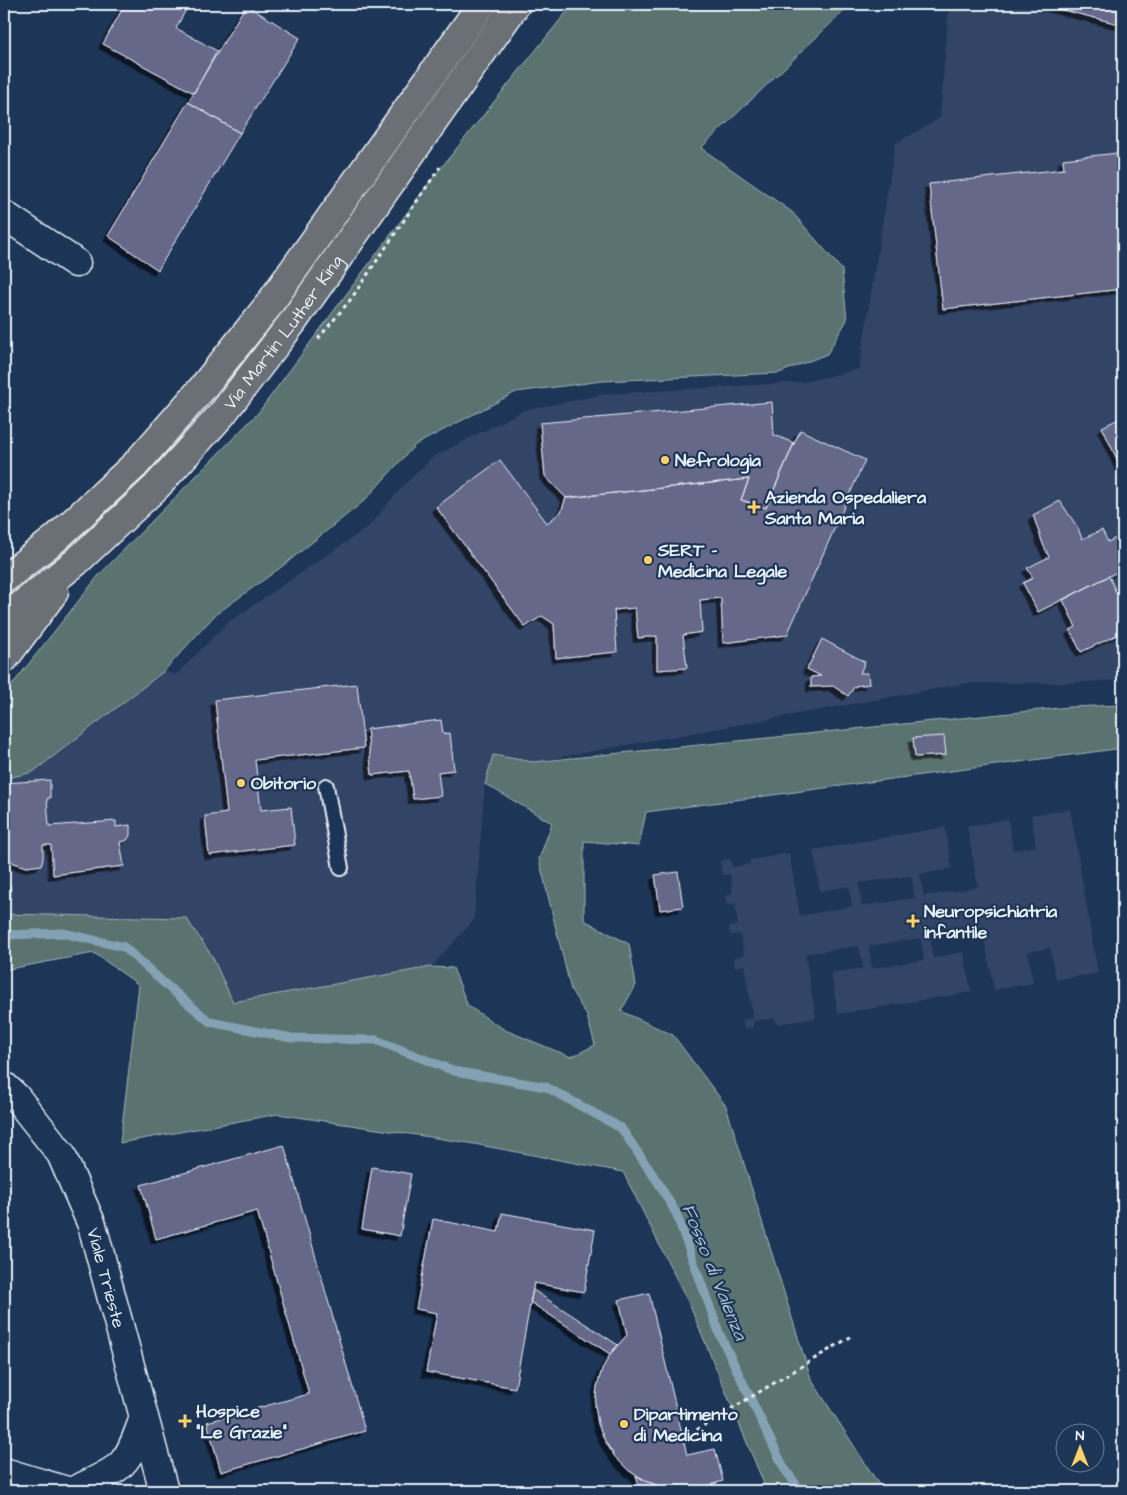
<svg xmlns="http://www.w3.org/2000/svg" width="1127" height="1495" font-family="'Architects Daughter',sans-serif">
	<defs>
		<filter id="shadow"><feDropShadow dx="-4.5" dy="4.5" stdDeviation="0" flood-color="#0009"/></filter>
	</defs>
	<rect width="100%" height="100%" fill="#1d3557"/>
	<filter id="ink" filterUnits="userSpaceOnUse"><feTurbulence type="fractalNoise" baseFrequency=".02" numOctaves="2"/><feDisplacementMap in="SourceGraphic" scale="10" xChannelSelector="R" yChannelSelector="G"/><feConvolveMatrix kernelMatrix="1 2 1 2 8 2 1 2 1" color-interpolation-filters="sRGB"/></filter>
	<g filter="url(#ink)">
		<path fill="#346" fill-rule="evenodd" d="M949,4H1123V680L1064,683H968L533,762L494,755L485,784L474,920L431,967L232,1002L212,956L186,918L4,914V779L33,772L164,671L176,675L227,623L368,527L402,487L433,457L524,410L606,394L805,382L859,369L895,144L940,118Z
			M1070,809L1098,973L1056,980L1050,948L1028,952L1033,983L994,990L982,927L930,936L933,958L964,952L971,992L838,1014L831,973L863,968L859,946L805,954L816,1018L777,1024L775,1018L753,1021V1027L744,1029L742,1020L753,1018L744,965L735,967L733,958L744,955L740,934L730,935L729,927L738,925L735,904L727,905L725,895L733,893L730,874L722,875L720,861L730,859L732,867L750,864V860L789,853L800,916L852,906L849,886L820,891L813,850L945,827L952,869L920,874L924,896L978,887L967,826L1008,819L1013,850L1036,846L1031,815ZM911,876L915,898L862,906L859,883ZM921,938L924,960L872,968L869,946Z"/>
		<path fill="#5a7370" stroke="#a1b2b4" d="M573,4H851L701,148L792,212L842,270L847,320L827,354L779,373L603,381L516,392L415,445L364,501L280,568L215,615L164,671L33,772L4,779V695L99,575L258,413L432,179Z
			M1123,705V748L646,812L639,846L584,841V920L629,944L636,985L621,1011L673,1035L726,1106L811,1379L883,1491H767L690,1306L623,1172L469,1143L278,1114L120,1143L139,985L94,953L4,970V914L186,918L212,956L233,1002L431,967L453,968L468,1006L505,1030L571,1057L595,1045L587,1016L571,990L539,859L552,823L485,784L493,755L533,762L1069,707Z"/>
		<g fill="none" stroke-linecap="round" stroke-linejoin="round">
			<path stroke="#84a2b4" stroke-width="9" d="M4,935L63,933L124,947L165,984L210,1022L291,1038L376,1040L454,1071L546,1087L621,1128L659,1184L676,1213L720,1335L784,1468L801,1491"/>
		</g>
		<path fill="#66678a" stroke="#e8f1f8" filter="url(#shadow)" d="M125,4H189L176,28L217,51L194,93L103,44Z
			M1044,4H1123V25L1043,5Z
			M246,5L300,38L240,133L188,102Z
			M188,102L240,133L158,270L108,236Z
			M1118,153L1123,205V289L943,309L929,184L1064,169L1063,159Z
			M1118,153H1123V205Z
			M772,402L774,435L794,443L766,508L741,500L749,479L566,498L545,476L540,423Z
			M1123,417V472L1102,427Z
			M800,430L865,460L787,635L723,643L721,598L700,600L702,632L683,635L687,668L657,670V636L638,638L635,608L614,610L617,652L556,658L554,624L542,616L525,627L436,507L500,460L547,523L561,512L566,498L749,479L741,500L766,508Z
			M1060,501L1078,528L1082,539L1102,530L1108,542L1120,536L1123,543V569L1038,612L1023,583L1033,578L1027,568L1049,557L1043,544L1033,515Z
			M1109,576L1123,608V632L1081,652L1070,630L1076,627L1063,600Z
			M822,639L865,662L860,673H868L869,684L855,686L848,696L833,686L811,687V677L821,676L807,669Z
			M357,684L364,748L255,760L261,810L291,807L295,845L209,855L205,816L227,813L215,700Z
			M441,720L443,734L450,733L454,770L438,772L441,796L413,799L409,771L372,775L367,729Z
			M944,736L946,755L915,757L913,738Z
			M50,780V798L47,799L49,826L116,821V827L130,825V835L128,839L125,841L120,842L124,866L53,875L51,845H43V859L41,865L27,867L14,863L4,855V783Z
			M678,872L683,907L660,910L655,875Z
			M10,885L11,896H4V886Z
			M284,1145L365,1431L221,1472L207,1422L309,1394L257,1211L156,1239L141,1185Z
			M372,1167L411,1174L400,1236L362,1229Z
			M502,1213L595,1230L584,1292L534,1283L515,1388L426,1372L437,1313L416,1309L433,1219L498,1232Z
			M533,1290L618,1345L610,1354L530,1302Z
			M649,1293L687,1455L715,1449L723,1481L698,1489L679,1490L661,1487L643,1480L628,1470L615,1457L605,1441L598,1424L595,1405L597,1387L602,1369L611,1353L627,1335L619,1300Z
			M636,1475L657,1486L658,1491H640Z"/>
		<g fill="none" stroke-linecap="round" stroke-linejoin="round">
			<g stroke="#e8f1f8" stroke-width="18">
				<path id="lane" d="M326,786L341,868"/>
			</g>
			<g stroke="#e8f1f8" stroke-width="31">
				<path id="street" d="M4,215L76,263
					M4,1472L67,1491
					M73,1491C86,1485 116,1472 124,1461C134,1449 138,1432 144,1418"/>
			</g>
			<g stroke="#e8f1f8" stroke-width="31">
				<g id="secondary">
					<path id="s1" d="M4,1086L16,1097L61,1154L92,1225L164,1491"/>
				</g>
			</g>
			<g stroke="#e8f1f8" stroke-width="31">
				<g id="primary">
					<path d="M4,579L55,539L135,465L200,391L268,306L482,4"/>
					<path id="s2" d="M4,619L76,562L156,487L222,414L292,323L516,4"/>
					<path d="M4,659L54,592"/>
				</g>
			</g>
			<path stroke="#e8f1f8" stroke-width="3" stroke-dasharray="4 4" stroke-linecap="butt" d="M545,10L549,4
				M318,339L351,299L440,167
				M683,1438L852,1336"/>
			<use href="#lane" stroke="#1d3557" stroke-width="14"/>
			<use href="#street" stroke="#1d3557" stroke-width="28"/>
			<use href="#secondary" stroke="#1d3557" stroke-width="28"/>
			<use href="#primary" stroke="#6a7074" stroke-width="28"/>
		</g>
	</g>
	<g fill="#ffd166" stroke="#1d3557" stroke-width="2">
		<circle cx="665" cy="460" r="5"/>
		<path d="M751.5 499.5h5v5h5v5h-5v5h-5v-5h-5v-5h5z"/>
		<circle cx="648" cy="560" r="5"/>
		<circle cx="241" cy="783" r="5"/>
		<path d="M910.5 913.5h5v5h5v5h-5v5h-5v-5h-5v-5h5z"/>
		<path d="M182.5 1413.5h5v5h5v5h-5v5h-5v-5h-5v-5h5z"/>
		<circle cx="624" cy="1424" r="5"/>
	</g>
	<g text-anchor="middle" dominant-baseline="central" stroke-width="4.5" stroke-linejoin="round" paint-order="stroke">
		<g font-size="18" fill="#e8f1f8" stroke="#1d3557">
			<text stroke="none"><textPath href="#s2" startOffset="402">Via Martin Luther King</textPath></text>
			<text stroke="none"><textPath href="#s1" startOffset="221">Viale Trieste</textPath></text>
		</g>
		<g font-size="18" font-weight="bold" fill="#e8f1f8" stroke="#1d3557" text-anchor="start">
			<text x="675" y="460">Nefrologia</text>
			<text x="765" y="497">Azienda Ospedaliera<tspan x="765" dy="21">Santa Maria</tspan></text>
			<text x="658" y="550">SERT -<tspan x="658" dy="21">Medicina Legale</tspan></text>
			<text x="251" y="783">Obitorio</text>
			<text x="924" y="911">Neuropsichiatria<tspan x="924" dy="21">infantile</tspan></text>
			<text x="196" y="1411">Hospice<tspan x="196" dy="21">"Le Grazie"</tspan></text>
			<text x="634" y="1414">Dipartimento<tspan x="634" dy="21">di Medicina</tspan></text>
		</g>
		<g font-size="19" font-style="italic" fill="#aec3d0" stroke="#1d3557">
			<text transform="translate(714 1272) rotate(68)">Fosso di Valenza</text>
		</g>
	</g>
	<rect width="1127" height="1495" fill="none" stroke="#1d3557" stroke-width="20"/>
	<rect x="10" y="10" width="1107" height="1475" fill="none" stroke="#e8f1f8" stroke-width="2" filter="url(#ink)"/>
	<g transform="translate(1080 1448)"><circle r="24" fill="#1d3557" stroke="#6e8097"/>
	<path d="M0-4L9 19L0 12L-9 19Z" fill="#ffd166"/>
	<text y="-8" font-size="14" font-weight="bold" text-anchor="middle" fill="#e8f1f8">N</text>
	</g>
</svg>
